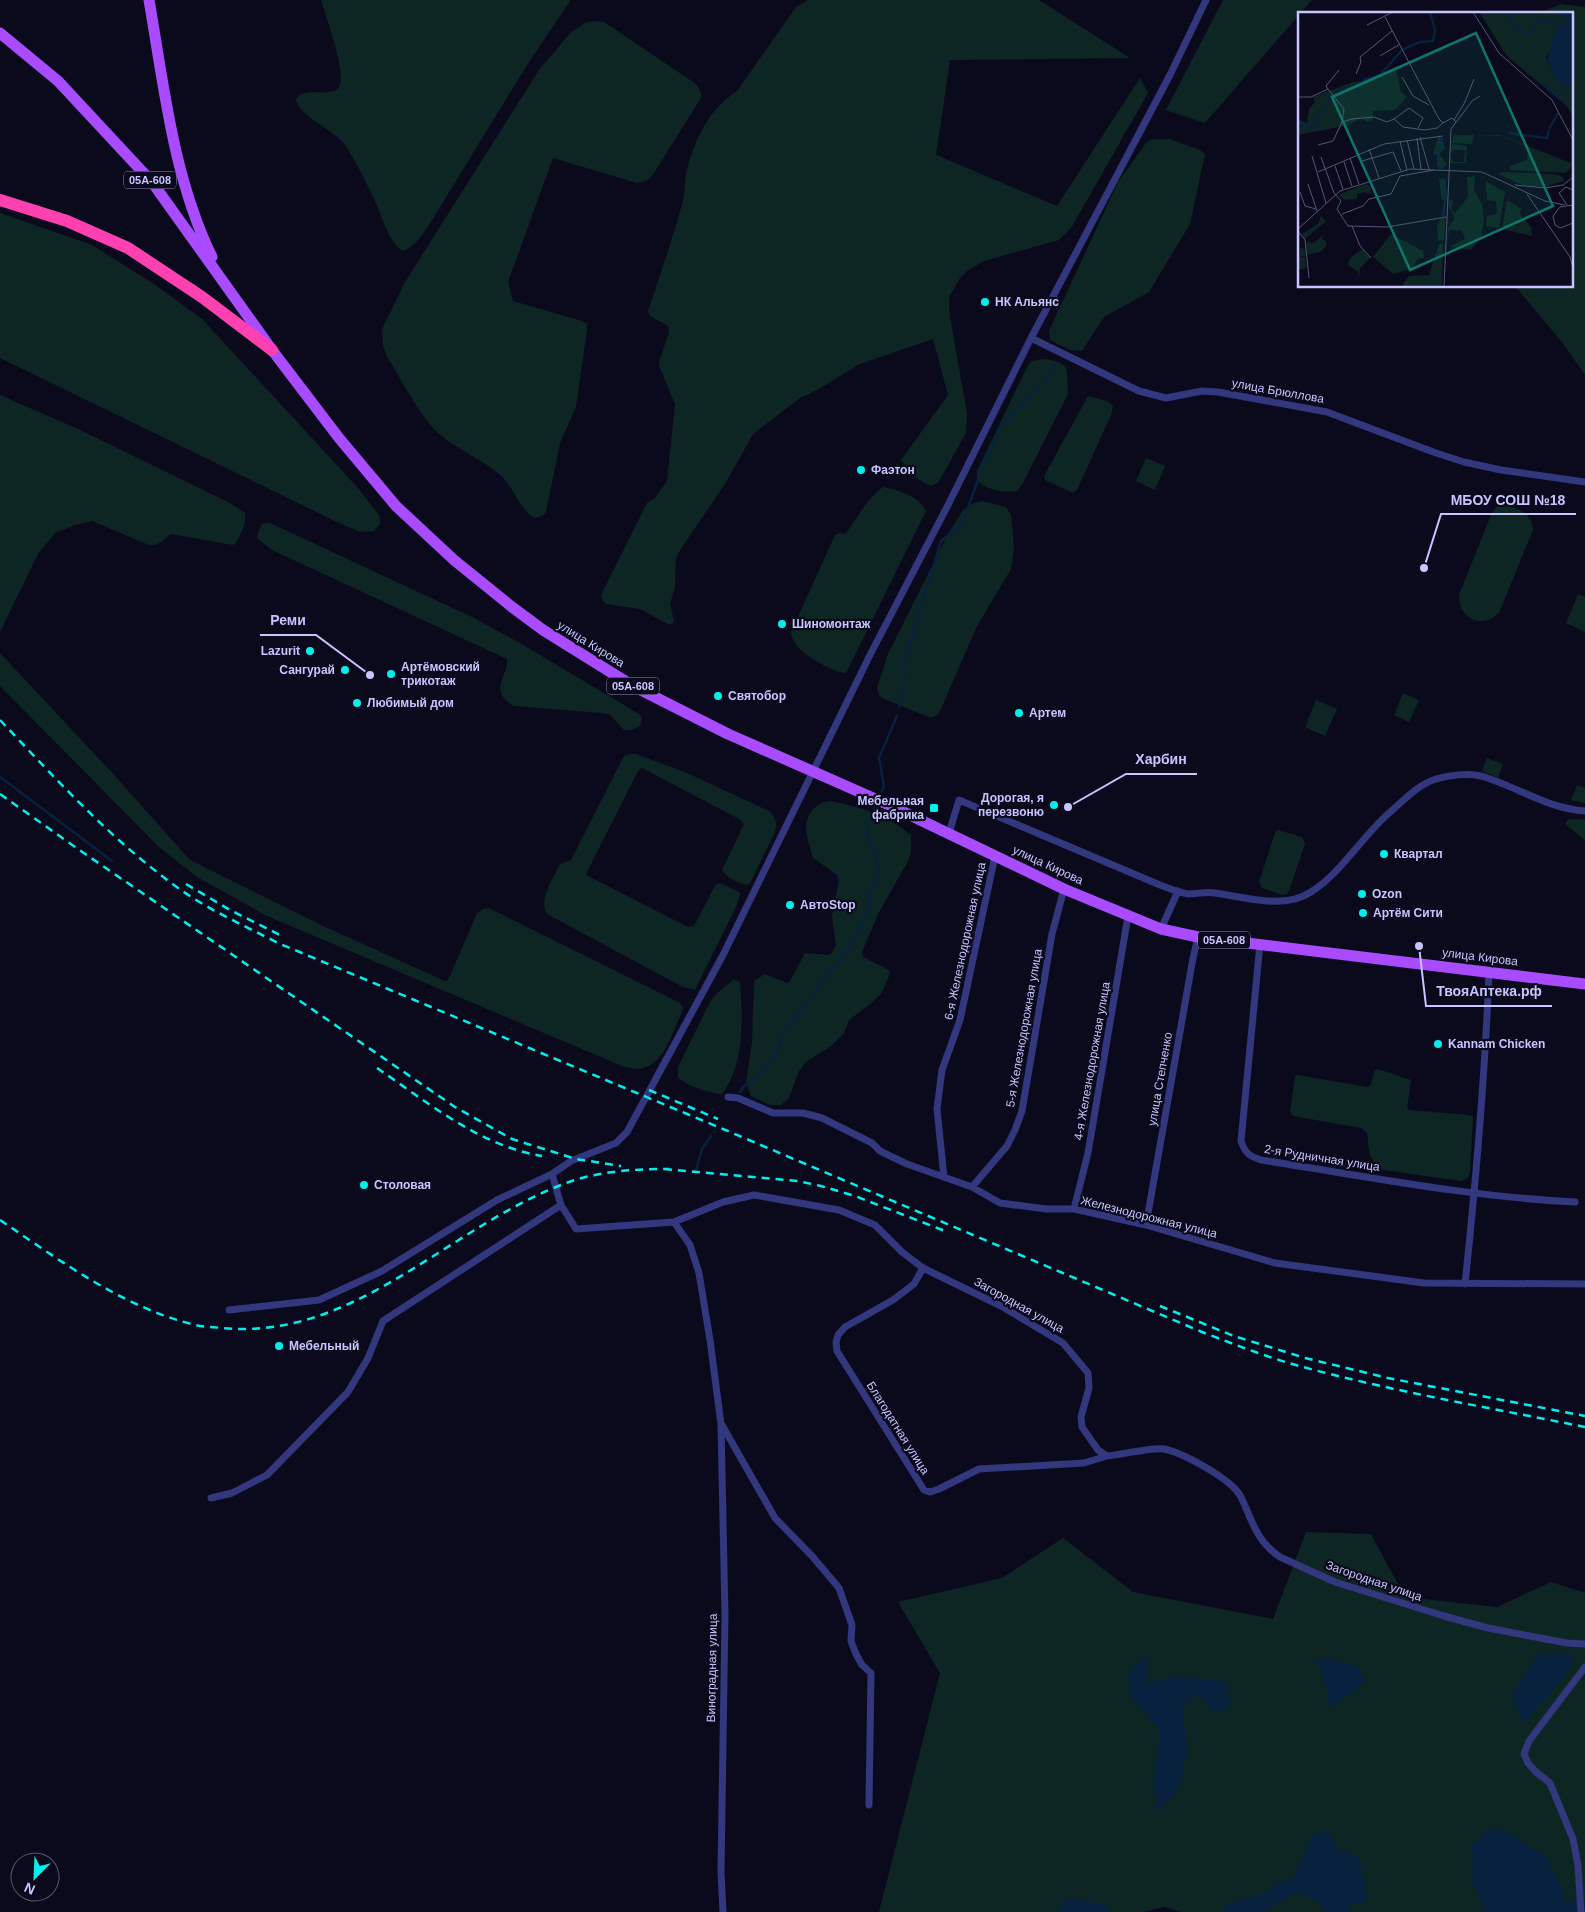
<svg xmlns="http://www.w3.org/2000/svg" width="1585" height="1912" font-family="Arial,sans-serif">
	<rect width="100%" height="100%" fill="#0b0a1c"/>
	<path fill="#0d2623" d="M321,0H569L570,1L527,65L429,225C422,235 415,247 402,251C387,239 382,215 373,197C365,180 356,162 346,146C336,131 297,115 296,99C305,88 316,94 329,92C333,91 337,91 339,87C347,73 326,17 321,0Z
		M808,0H1039L1130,58L950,60L936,155L1057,206L1140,78L1148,93L1071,228L1059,240L984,261L968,270L960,278L949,297L950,317L967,413L966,433L938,483L931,486C917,480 909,473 901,460L948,395L933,339L860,364L817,390L800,398L753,434L725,484L680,550L676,558L675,587L670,604L674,621L672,624H668L640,609L606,604L602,600L601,595L647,503L655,498L667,481L675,404L660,368L659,362L669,332L668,326L650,316L648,311C660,275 673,238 683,201C685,192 684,183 686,174C693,143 709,108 737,91L796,7Z
		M1223,0H1312L1205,123L1166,110Z
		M1561,4L1585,7V375L1562,342L1515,286H1571V14H1537Z
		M593,21L604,22L622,34L696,84L701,93V98L652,176L646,181L637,183L553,158L508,282L513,301L582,321L587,324V330L576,407L560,443L546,512L544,515L535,518C518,509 514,486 499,474C480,458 456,449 438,433C419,415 401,379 387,356L383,346L382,329L405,282L539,70L571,32L585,23Z
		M1152,139H1169L1200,150L1205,154L1190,224L1149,292L1104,317L1082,351L1070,350L1050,340L1049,331L1118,182L1146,143Z
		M0,213L92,245L154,284L202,319L357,487L379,515L380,524L374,531L360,532L335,521L0,358Z
		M1046,359L1058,362L1065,366L1067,371L1068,394L1022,485L1017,491C1005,493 985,490 977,480V471L1028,365L1031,361Z
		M0,395L78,429L230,503L245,513C247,524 241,533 236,543L233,545L171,534C163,539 161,546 149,545L92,521L75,525L55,533L38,554L0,632Z
		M1088,396L1107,401L1113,406L1111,415L1077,490L1073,493L1045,480L1044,476Z
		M1146,458L1165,466L1155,490L1136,481Z
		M883,487C897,490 920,496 926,511L846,673C836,673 811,659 803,652C797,647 792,640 791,632L835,535L839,533L845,534C858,518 866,499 883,487Z
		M982,501L1006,507L1011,515L1014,547L1011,569L977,626L941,709L937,715L931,718L882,698L879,695L877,688L888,654L948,534L963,510L974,503Z
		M1501,505C1516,507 1532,512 1533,530L1499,613C1482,629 1459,620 1459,595L1491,515L1496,507Z
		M266,523H270L474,618L520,643L639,714L642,718L640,726L631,730H624L610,715L603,713L513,706C487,689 510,674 507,659L272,550L257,538L258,532L262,524Z
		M1578,594L1585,597V632L1566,623Z
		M0,653L116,777L188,858L194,862L323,926L445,981H447L450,976L477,913L483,909L489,908L680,1003L683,1008L682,1012C672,1032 664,1067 638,1069C633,1069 627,1067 622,1066L267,916L197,877L159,847L0,686Z
		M1403,693L1419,700L1409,722L1394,715Z
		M1316,700L1337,709L1325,736L1305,727Z
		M629,754H636L685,772L769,811C776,817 777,823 775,832L750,883L747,885C739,883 726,878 722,870L744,824L741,820L642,768L638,771L587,872L586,875L688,927L694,926L716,884L720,883L739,892L740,895L736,907L695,990L683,987L547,914C538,899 553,879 560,864L571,860L624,756Z
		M1487,758L1503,764L1498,778L1482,771Z
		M1577,785L1585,788V803L1571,800Z
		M830,801C859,807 888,815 911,835V852L908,861L878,914L862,952L863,957L889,970L890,974L881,994L869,1005L849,1020L844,1033L831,1046L806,1062L799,1071L789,1098L781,1105H770L751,1096L746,1082L752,1043L754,981L765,974L787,983L790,981L805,953L828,955L832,953L836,945L832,916L839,881L837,875L812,857C812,850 809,845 807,837C803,820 812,803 830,801Z
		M1569,819H1585V840L1566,825V822Z
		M1278,830L1302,837L1305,844L1289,891L1287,894L1282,895L1262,888L1259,882L1275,833Z
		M734,979L740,982C743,1019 745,1062 722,1094C707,1093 691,1087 678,1078V1067L710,1002L716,994Z
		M1378,1069L1411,1080L1407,1108L1409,1110L1470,1115L1473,1117L1470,1172L1468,1178L1461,1181L1377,1169L1370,1156L1367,1133L1361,1128L1293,1116L1290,1112L1295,1077L1297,1075L1367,1087L1370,1086L1375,1070Z
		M1306,1532L1371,1534L1405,1597L1497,1607L1551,1582L1585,1593V1912H1180L1164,1907L1144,1912H879L940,1673L898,1602L1002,1578L1063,1538L1133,1592L1273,1619Z"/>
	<path fill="#08213e" d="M1148,1653V1683L1172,1676L1226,1681L1230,1706L1215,1715L1198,1693L1182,1709L1188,1749L1178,1790L1156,1813L1154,1773L1160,1730L1131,1697L1128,1674Z
		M1559,1653L1570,1655L1573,1659L1568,1672L1524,1723L1511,1697L1538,1654Z
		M1324,1658L1357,1666L1366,1682L1331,1708L1322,1671L1314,1660Z
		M1498,1827L1546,1857L1564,1891L1562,1912H1486L1473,1885L1472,1846L1487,1830Z
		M1326,1830L1340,1850L1359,1858L1368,1901L1333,1909L1289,1887L1313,1835Z"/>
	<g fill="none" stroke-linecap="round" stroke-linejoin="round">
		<path stroke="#08213e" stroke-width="2.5" d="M899,707L905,683L904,663L941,541L962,524L979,477L1001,426L1041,384L1049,378L1055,363
			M0,777L112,861
			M879,797L884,786L879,758L897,716
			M740,1092L745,1085L770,1065L787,1028L847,950L869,914L870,893L879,872L875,853L866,832L876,804
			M696,1170L702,1149L711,1136"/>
		<path stroke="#08213e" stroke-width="16" d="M1066,1912L1069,1906L1102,1912
			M1231,1912L1265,1902L1289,1887L1314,1879L1333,1909L1341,1912
			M1547,1912L1562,1909H1585"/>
		<path stroke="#32377e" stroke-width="7" d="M1031,338L1139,391L1166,398L1202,391L1218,392L1327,412L1436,453L1464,462L1501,470L1585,482
			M949,833L959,800L1160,885C1169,888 1179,893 1189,894C1198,894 1206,891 1215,893C1245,897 1284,910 1311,892C1340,874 1362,837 1388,814C1403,801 1417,785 1436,779C1449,775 1469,773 1481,776C1516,786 1548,809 1585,811
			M1161,929L1178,891
			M1260,944L1241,1141C1245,1153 1249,1156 1261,1160C1365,1176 1470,1197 1575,1202
			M728,1097L738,1098L773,1113H803L822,1118L872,1143L880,1151L907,1164L972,1187L1000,1203L1046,1209H1074L1146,1225L1275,1263L1424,1283L1585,1284
			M552,1174L561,1205L576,1229L674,1222L690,1245L699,1273L710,1340L721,1424L725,1615L721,1872L723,1912
			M944,1177L937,1109L942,1070L960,1020L995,856
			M972,1187L1007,1146L1015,1130L1022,1111L1052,934L1064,889
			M1074,1209L1088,1153L1128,916
			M674,1222L723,1202L754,1195L839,1210L875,1225L902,1252L923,1268L1001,1306L1063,1343L1088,1373L1089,1388L1081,1417L1082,1427L1098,1450L1107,1456C1119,1455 1154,1447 1164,1449C1183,1453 1232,1479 1241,1497C1252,1520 1256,1541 1280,1557L1335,1582L1444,1616L1488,1628L1567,1643L1585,1644
			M1146,1225L1193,958L1198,937
			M923,1268L914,1284L893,1300L845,1327L838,1335L836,1342L837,1351L924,1490L930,1492L939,1489L979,1469L1084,1463L1107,1456
			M1465,1284C1476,1180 1485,1076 1489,972
			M229,1310L319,1300L382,1271L497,1200L552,1174L571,1161L616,1143L627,1132L723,955L871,653L947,507L1031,338L1170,75L1206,0
			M722,1425L775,1518L812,1556L839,1588L852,1625L851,1641L856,1654L862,1665L871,1673L869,1805
			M211,1498L232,1493L267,1475L348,1392L368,1358L383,1321L561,1205
			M1581,1912L1578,1865L1573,1839L1550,1783L1536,1772L1528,1763L1524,1754L1529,1741L1585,1667"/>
		<path stroke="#a94cff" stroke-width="11" d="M149,0C164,86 173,177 212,257
			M0,33L58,81L152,182L272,350L339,438L396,506L454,560L512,607L543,630L633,686L728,734L889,805L1064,889L1161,929L1198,937L1585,984"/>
		<path stroke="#ff40b0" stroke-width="12" d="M0,200L67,221L128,248L202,297L272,350"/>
		<path stroke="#00f0ef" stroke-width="2.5" stroke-dasharray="8 6" stroke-linecap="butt" d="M0,720C57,780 113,842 181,890C211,911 245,926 278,943L723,1129L1202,1332C1236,1345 1269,1358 1303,1367C1396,1392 1491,1408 1585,1427
			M0,794L78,849L455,1107L512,1139L576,1159L621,1166
			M186,884L230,910L282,936
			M377,1068C427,1102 480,1146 542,1156
			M649,1090L718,1119
			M664,1169L798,1181L821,1186L855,1196L945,1231
			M0,1220C61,1261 122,1307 195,1325C204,1327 213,1327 222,1328C353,1341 447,1229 561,1185C595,1171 633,1169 669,1169
			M1160,1306L1234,1336L1305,1358L1388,1378L1585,1416"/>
	</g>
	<g fill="#00f0ef" stroke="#0b0a1c" stroke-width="2">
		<circle cx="985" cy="302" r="5"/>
		<circle cx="861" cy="470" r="5"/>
		<circle cx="782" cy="624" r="5"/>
		<circle cx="310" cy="651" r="5"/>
		<circle cx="345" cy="670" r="5"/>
		<circle cx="391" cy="674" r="5"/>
		<circle cx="718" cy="696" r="5"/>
		<circle cx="357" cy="703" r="5"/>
		<circle cx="1019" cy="713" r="5"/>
		<circle cx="1054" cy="805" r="5"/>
		<rect x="929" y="803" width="10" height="10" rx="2.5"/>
		<circle cx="1384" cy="854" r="5"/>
		<circle cx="1362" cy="894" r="5"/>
		<circle cx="790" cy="905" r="5"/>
		<circle cx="1363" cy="913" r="5"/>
		<circle cx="1438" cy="1044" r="5"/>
		<circle cx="364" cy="1185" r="5"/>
		<circle cx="279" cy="1346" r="5"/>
	</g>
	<g text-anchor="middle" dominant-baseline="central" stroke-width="4.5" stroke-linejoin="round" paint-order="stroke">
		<g fill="#0b0a1c" stroke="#8e8dbb" stroke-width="1">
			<rect x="124" y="171.5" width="52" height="17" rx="4"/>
			<rect x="607" y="677.5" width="52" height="17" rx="4"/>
			<rect x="1198" y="931.5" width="52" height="17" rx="4"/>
		</g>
		<g font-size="11" font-weight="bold" fill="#c6c5ff">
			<text x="150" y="180">05А-608</text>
			<text x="633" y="686">05А-608</text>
			<text x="1224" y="940">05А-608</text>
		</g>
		<g font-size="12" font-weight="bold" fill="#c6c5ff" stroke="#0b0a1c" text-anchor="start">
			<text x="995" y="302">НК Альянс</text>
			<text x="871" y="470">Фаэтон</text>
			<text x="792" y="624">Шиномонтаж</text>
			<text x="300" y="651" text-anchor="end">Lazurit</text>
			<text x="401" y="667">Артёмовский<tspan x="401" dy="14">трикотаж</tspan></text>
			<text x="335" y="670" text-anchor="end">Сангурай</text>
			<text x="728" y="696">Святобор</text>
			<text x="367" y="703">Любимый дом</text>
			<text x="1029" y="713">Артем</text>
			<text x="1044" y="798" text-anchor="end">Дорогая, я<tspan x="1044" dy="14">перезвоню</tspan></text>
			<text x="924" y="801" text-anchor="end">Мебельная<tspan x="924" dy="14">фабрика</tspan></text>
			<text x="1394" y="854">Квартал</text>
			<text x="1372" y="894">Ozon</text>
			<text x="800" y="905">АвтоStop</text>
			<text x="1373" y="913">Артём Сити</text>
			<text x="1448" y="1044">Kannam Chicken</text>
			<text x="374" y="1185">Столовая</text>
			<text x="289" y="1346">Мебельный</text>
		</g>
		<g font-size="12" fill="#c6c5ff" stroke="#0b0a1c">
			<text transform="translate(1278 391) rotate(10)">улица Брюллова</text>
			<text transform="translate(591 644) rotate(32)">улица Кирова</text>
			<text transform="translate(1048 865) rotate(25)">улица Кирова</text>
			<text transform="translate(965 941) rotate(-78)">6-я Железнодорожная улица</text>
			<text transform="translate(1480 957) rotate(7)">улица Кирова</text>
			<text transform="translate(1024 1028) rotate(-80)">5-я Железнодорожная улица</text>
			<text transform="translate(1092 1061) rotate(-80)">4-я Железнодорожная улица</text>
			<text transform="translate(1160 1079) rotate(-80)">улица Степченко</text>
			<text transform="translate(1322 1158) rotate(9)">2-я Рудничная улица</text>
			<text transform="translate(1149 1217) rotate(14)">Железнодорожная улица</text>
			<text transform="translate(1019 1305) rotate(29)">Загородная улица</text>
			<text transform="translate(898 1428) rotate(58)">Благодатная улица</text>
			<text transform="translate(1374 1581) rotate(19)">Загородная улица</text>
			<text transform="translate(712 1668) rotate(-89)">Виноградная улица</text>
		</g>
	</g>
	<g transform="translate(1298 12)">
		<rect width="275" height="275" fill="#0b0a1c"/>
		<path d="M181,0H262L272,9L248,45L256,63L275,79L274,103L269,94L209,44ZM98,56L103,80L109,85L97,98L75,99V108L69,110L63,106L51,113L0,123V107L9,111L11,97L17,90L15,85L55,70L73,68ZM156,123H202L275,152L268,161L212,158V154L229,148L230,135L203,124L176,123L174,132L153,131ZM140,125L144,126L147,136L141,142L149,152L145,156L139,155V143L135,142ZM154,132L169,134L168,151H152V144L155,150H166L167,138H155L152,143ZM204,160L257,162L265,165L266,169L246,175L224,173L200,162ZM177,164L176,178L184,192L186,208L183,226L173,238L151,235L167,227L164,218H151L149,233L150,215L157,206L151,196V188L155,189L153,197L157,201L170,185L169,165ZM141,167H148V171L147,187L144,189ZM187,169L207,180L201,216L188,214L189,204L199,202L198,189L189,188ZM67,172L72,174L73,182L65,180L59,182V187L47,188L40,183ZM209,188L224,197L221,201L233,215L234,224L204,217ZM23,204L28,209L7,227L4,222L20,212ZM143,206L147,207V223L146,228L140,229L139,214ZM93,222L125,239L126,246H120L114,257L95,262L75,245ZM25,223L24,228H27L29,233L22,240L9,243L8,230L16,231ZM145,231L144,275H106L105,271L111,264L131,263L141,232ZM2,236L7,237V244H3L7,246L8,256L0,258ZM64,237L72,246L62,256L61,267L60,260L50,253L52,246Z" fill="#0d2623"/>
		<path d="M262,0H275V79L258,68L249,48L258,18L271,12Z" fill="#08213e"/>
		<path fill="none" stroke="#08213e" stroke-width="2.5" d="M210,0L216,14L226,21H232L239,10L244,8L262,12L267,18M242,69L261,86L267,75M0,110L20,117L22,113L18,107L42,76L60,77L67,67L81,64L104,38L121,30L135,29L137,18L132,0M251,117L260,101M211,121L249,126L251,118M143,157L140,146L144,126M145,204L148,183L145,166"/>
		<path fill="none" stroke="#565577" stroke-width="1" d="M175,0L201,41L254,88L275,128M87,5L141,107L145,111L154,106L158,110M69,13L95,0M82,44L102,32M58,62L63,50L62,45L94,19M104,65L115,84L131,93M30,77L28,74L41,58M0,85H13L30,77L46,97L44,110M96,107L111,96L125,106L120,116M156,108L167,90L176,67M122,125L131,157M119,126L123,157M109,128L116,157M102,129L109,158M20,133L35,129L44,110L54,107L76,105L89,110L96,107L105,115L127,118L139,116L145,111M71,137L81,166M14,144L28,191M23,145L36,181L43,189L39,197L50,214L89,215L148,205M52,146L61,172M64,149L95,140L103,159M46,150L54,174M37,154L45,177M20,160L86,132L145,124M10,172L19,199M217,173L247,176L265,173L275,165M2,180L7,194L18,197M229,182L272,245L275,256M269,193L261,181L268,175L275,178M275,193L262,195L255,204L257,213L262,216L275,211M44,202L65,194L71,187L93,182L102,164L136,158M54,214L62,234L73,246M0,217L42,179L112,157L184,160L247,189L267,193M0,219L7,228L11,266M146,275L153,117L174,89L182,84"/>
		<path fill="#0f766e" fill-opacity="0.15" stroke="#0f766e" stroke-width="2.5" d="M178,21L255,194L112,258L34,85Z"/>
		<rect width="275" height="275" fill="none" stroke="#c6c5ff" stroke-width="2.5"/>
	</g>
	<path fill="none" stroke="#c6c5ff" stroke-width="2" d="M1424 568L1441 514H1576M370 675L316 635H260M1068 807L1126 774H1197M1419 946L1426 1006H1552"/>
	<g fill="#c6c5ff" stroke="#0b0a1c" stroke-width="2">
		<circle cx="1424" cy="568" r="5"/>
		<circle cx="370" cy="675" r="5"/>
		<circle cx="1068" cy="807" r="5"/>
		<circle cx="1419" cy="946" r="5"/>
	</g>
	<g font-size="14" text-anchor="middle" font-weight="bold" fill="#c6c5ff" stroke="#0b0a1c" stroke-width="4.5" stroke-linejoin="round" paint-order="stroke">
		<text x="1508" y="505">МБОУ СОШ №18</text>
		<text x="288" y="625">Реми</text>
		<text x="1161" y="764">Харбин</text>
		<text x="1489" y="996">ТвояАптека.рф</text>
	</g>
	<g transform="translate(35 1877) rotate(204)"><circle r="24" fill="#0b0a1c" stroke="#565577"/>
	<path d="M0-4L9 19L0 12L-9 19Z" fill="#00f0ef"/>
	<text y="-8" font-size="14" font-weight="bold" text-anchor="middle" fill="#c6c5ff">N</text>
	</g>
</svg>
